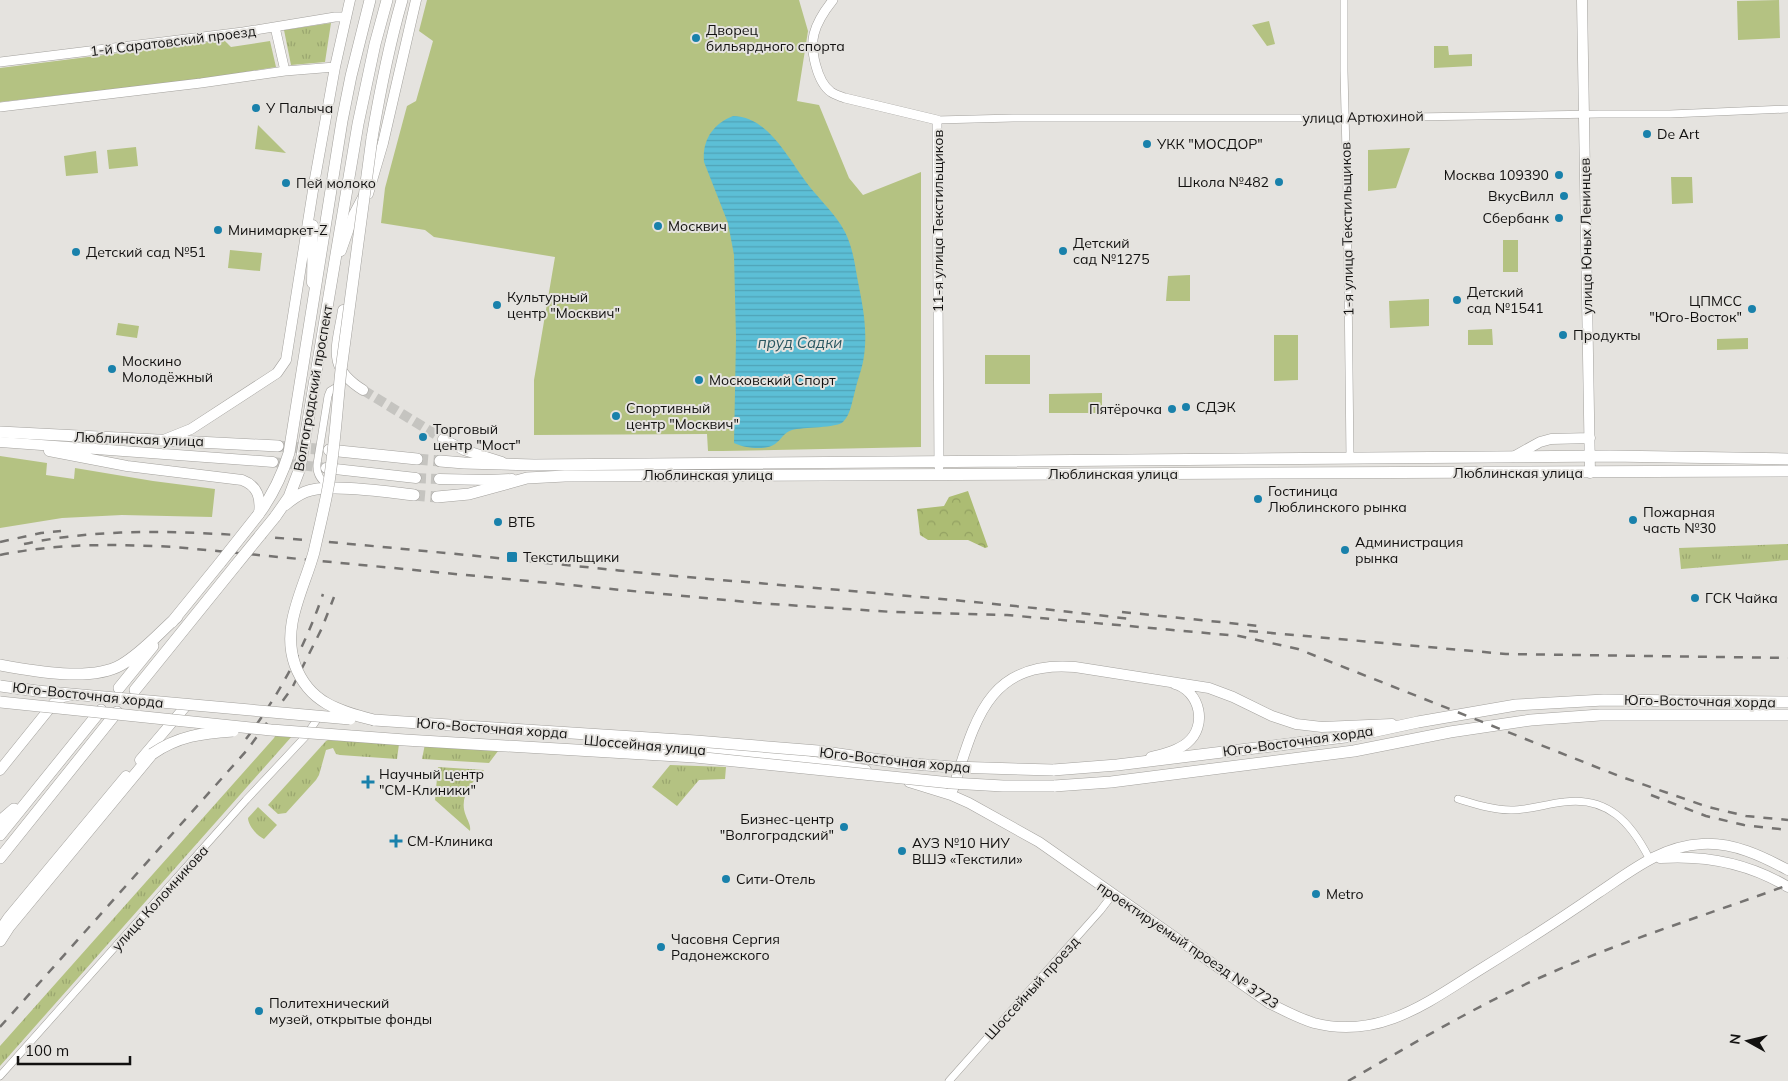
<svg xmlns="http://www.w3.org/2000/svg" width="1788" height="1081" font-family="Mulish,sans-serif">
	<defs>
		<pattern id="grass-tufts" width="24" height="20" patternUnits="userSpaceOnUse" patternTransform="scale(1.25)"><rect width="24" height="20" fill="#b4c282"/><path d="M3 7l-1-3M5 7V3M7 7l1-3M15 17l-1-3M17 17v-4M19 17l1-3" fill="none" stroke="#9aa66f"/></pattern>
		<pattern id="forest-crowns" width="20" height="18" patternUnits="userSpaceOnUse" patternTransform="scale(1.25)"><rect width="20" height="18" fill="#acbc73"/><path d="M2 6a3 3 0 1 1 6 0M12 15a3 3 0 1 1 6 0" fill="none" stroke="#93a162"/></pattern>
		<pattern id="water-rules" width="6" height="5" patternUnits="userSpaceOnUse" patternTransform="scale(1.25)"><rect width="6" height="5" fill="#5cbfd6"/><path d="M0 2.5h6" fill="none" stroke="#4fa3b7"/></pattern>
	</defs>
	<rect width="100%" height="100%" fill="#e5e3df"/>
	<path fill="url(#grass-tufts)" d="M331,23L325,62L291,65L284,30Z
		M1788,544V560L1681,569L1679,548Z
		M278,731L293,735L0,1066V1046L274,738Z
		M328,740L399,744L397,759L340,755L336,754L333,748L326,750L319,775L316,780L286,813L278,814L268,805L326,741Z
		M425,744L498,751L489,763L422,759Z
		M670,765L726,767L725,779L699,780L677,806L652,787Z
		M438,767L484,770C472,782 458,797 466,816C468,822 471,825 470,831L435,800Z
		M258,807L277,825L264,839C257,836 248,825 248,818Z"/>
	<path fill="url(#forest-crowns)" d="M968,491L988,547L985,548L968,540H928L920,535L917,509L944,506L949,497Z"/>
	<path fill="#b4c282" d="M427,0H799L808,31L797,101L819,105L849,178L863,195L921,172V447L722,451H708L707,434L534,435V380L555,257L434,237L425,230L381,223L385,188L407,106L416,101L433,41L419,31Z
		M1779,0L1780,38L1738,40L1737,1Z
		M1269,21L1275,44L1267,46L1252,25Z
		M224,40L231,47L270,41L276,67L201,79L0,102V68Z
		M1434,46H1448L1449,55L1472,54V66L1434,68Z
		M258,125L286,153L255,149Z
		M136,147L138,166L109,169L107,150Z
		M1410,148L1396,188L1368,191V150Z
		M96,151L98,173L66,176L64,156Z
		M1671,177H1692L1693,203L1672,204Z
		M1503,240H1518V272H1503Z
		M230,250L262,253L260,271L228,268Z
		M1190,275V301H1166L1168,276Z
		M1429,299V326L1390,328L1389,301Z
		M118,323L139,326L137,338L116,335Z
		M1492,329L1493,345H1468V330Z
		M1274,335H1298V380L1274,381Z
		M1748,338V349L1717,350V339Z
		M985,355H1030V384H985Z
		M1102,393V413H1049V394Z
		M0,456L47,463L46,475L74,479L75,468L153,481L215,489L212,517L122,515L62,518L0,528Z"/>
	<path fill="url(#water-rules)" d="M733,116C765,116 785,152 801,175C814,195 834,211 845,232C854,250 855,268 859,287C864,312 868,336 863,362C861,372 857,381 855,391C852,401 851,414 843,422C837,428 803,427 792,430C783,433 782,439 775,444C766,451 744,448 734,443L736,338L734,255L728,223L704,162C702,140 713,124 733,116Z"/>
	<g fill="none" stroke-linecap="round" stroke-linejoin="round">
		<path stroke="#c5c4c0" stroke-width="10" stroke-dasharray="10 5" stroke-linecap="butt" d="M363,390L443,439
			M273,462L326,468
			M416,478L439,479"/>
		<path stroke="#c5c4c0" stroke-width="11" stroke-dasharray="11 5.5" stroke-linecap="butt" d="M278,446L329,450
			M417,459L440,461
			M414,495L437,497"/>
		<g stroke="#a3a19d" stroke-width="8">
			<path id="minor" d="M1344,0V71L1347,194L1350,458
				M937,120L1013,118H1346L1599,114H1670L1788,109
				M330,486C321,481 316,475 317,464L328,396L330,391L340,385
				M1458,799C1475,804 1493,810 1511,810C1529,810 1546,804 1564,802C1608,796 1631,823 1649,858
				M0,1076L246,800L305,737L318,718
				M949,1081L1100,911L1113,894"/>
		</g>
		<g stroke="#a3a19d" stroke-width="10">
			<path id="tertiary" d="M833,0C825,10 817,22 814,34C810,50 817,82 831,92C835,95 840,96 845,98L937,120L939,467
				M275,27L285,71
				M0,62L243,32L335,17H346
				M0,107L201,83L285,71L335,67"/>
		</g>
		<g stroke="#a3a19d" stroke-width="11">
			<path id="secondary" d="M1582,0L1590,473
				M368,194L383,143L416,0
				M341,251L354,214L363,197
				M312,283L313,225
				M343,310C337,348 326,367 363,390
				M166,439L191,429L277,373L286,360L314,184L335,67L350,0
				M443,439L464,450L502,462
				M0,442L273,462
				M49,451L127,466L242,480C258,486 261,498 259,514
				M1513,457L1540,442L1551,439L1590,438
				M326,468L416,478
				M439,479L488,480L512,479
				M590,740L789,758L866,770
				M1151,757C1163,754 1177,751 1187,743C1208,726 1200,691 1175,684
				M140,760L185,707
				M0,770L54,703L63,697L72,695
				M909,782L951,795L969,803L1039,842L1269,1003C1283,1010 1298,1018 1314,1023C1380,1040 1428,1002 1481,969C1520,945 1559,920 1598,893C1631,871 1661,846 1702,844C1733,842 1762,856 1788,870
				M953,789C975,721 987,660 1075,667L1209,688L1233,697L1272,716L1296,724L1322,727L1392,724
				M1660,858C1705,855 1750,864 1788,887
				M0,930L8,918L126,776"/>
		</g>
		<g stroke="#a3a19d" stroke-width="12">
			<path id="primary" d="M372,138C380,91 389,45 402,0
				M0,432L278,446
				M329,450L417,459
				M440,461L464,463L534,465L1610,456L1788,459
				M437,497L469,494L527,478L565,476L1788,471
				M285,505C291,500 298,495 305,492C327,483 388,492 414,495
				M258,515C272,496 282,476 289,453L342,121L351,76L370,0
				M275,517L289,497L300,468L358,124L375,44L387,0
				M172,622L220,563
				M0,665C33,671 91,682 121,665C142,653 159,633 177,617
				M119,688L153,646
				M135,690L236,565
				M374,720L510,729
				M1053,770L1117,765L1353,736L1418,722L1516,705L1604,700L1788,702
				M1054,786L1111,782L1354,751L1450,732L1531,720L1600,715H1788
				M0,821L14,809
				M0,835L101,710
				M0,858L117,712
				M0,941L9,927L152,754"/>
		</g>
		<use href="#minor" stroke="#fff" stroke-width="7"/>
		<use href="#tertiary" stroke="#fff" stroke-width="9"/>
		<use href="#secondary" stroke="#fff" stroke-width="10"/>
		<use href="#primary" stroke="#fff" stroke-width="11"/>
		<path stroke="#757371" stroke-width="2.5" stroke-dasharray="9 9" stroke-linecap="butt" d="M0,542L41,533L61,531
			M24,544C99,528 177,531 252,536C338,542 423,551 508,559C587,567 667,576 746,582C874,593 1002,603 1130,619
			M0,555C58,543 116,544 175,547L757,603L893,612L1007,615L1239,636L1298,649L1619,776L1708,807L1746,816L1788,820
			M1122,612L1259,626
			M1249,631L1506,654L1788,658
			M246,739C279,695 305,647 323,594
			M1651,795L1706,816L1744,825L1788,830
			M0,1027L248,749L292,688L322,628L334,597
			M1348,1081C1413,1044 1477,1005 1546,975C1624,940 1707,915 1788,885"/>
		<g stroke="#a3a19d" stroke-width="12" stroke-linecap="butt">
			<path id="primary-bridge" d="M372,138C362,215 351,292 341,370C337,407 335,445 329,482C325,506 319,529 314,552C304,589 281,626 295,665C309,703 339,711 374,720
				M220,563L258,515
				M236,565L275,517
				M0,686L37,691L350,719
				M0,702L271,730L405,740L695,757L951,783L1003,786H1054
				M510,729L696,741L818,751L901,763L952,767L1053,770
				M152,754C178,736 202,733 233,731"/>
		</g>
		<use href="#primary-bridge" stroke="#fff" stroke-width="11"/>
	</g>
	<g fill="#1981ab" stroke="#e5e3df" stroke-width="2">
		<circle cx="696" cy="38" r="5"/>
		<circle cx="256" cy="108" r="5"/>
		<circle cx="1647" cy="134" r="5"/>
		<circle cx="1147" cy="144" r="5"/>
		<circle cx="1559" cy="175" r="5"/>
		<circle cx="1279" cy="182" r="5"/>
		<circle cx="286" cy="183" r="5"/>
		<circle cx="1564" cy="196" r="5"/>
		<circle cx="1559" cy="218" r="5"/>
		<circle cx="658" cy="226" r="5"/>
		<circle cx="218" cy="230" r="5"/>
		<circle cx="1063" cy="251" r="5"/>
		<circle cx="76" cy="252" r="5"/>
		<circle cx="1457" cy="300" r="5"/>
		<circle cx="497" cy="305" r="5"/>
		<circle cx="1752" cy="309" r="5"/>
		<circle cx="1563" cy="335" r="5"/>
		<circle cx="112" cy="369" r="5"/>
		<circle cx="699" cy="380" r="5"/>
		<circle cx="1186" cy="407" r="5"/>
		<circle cx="1172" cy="409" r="5"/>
		<circle cx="616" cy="416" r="5"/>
		<circle cx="423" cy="437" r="5"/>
		<circle cx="1258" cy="499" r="5"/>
		<circle cx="1633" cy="520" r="5"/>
		<circle cx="498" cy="522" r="5"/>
		<circle cx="1345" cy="550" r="5"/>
		<rect x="506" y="551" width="12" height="12" rx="2.5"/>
		<circle cx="1695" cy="598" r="5"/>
		<path d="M365.5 774.5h5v5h5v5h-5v5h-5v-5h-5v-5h5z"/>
		<circle cx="844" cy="827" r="5"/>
		<path d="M393.5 833.5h5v5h5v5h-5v5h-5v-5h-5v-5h5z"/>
		<circle cx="902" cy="851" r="5"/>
		<circle cx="726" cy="879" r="5"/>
		<circle cx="1316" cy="894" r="5"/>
		<circle cx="661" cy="947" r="5"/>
		<circle cx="259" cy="1011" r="5"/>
	</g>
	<g text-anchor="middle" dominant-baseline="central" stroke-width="4" stroke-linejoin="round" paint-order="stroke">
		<g font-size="14" fill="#121110" stroke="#e5e3df" text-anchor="start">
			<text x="706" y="30">Дворец<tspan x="706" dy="16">бильярдного спорта</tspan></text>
			<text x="266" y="108">У Палыча</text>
			<text x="1657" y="134">De Art</text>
			<text x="1157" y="144">УКК "МОСДОР"</text>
			<text x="1549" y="175" text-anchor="end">Москва 109390</text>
			<text x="1269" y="182" text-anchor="end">Школа №482</text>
			<text x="296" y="183">Пей молоко</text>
			<text x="1554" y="196" text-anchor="end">ВкусВилл</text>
			<text x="1549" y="218" text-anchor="end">Сбербанк</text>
			<text x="668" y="226">Москвич</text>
			<text x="228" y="230">Минимаркет-Z</text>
			<text x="1073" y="243">Детский<tspan x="1073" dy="16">сад №1275</tspan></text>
			<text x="86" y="252">Детский сад №51</text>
			<text x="1467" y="292">Детский<tspan x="1467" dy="16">сад №1541</tspan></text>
			<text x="507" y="297">Культурный<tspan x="507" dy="16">центр "Москвич"</tspan></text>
			<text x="1742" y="301" text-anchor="end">ЦПМСС<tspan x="1742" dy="16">"Юго-Восток"</tspan></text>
			<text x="1573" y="335">Продукты</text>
			<text x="122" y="361">Москино<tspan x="122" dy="16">Молодёжный</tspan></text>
			<text x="709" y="380">Московский Спорт</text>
			<text x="1196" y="407">СДЭК</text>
			<text x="626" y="408">Спортивный<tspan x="626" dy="16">центр "Москвич"</tspan></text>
			<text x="1162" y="409" text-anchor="end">Пятёрочка</text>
			<text x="433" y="429">Торговый<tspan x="433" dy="16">центр "Мост"</tspan></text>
			<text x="1268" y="491">Гостиница<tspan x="1268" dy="16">Люблинского рынка</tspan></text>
			<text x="1643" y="512">Пожарная<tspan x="1643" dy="16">часть №30</tspan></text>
			<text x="508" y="522">ВТБ</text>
			<text x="1355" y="542">Администрация<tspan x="1355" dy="16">рынка</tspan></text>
			<text x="523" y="557">Текстильщики</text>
			<text x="1705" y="598">ГСК Чайка</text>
			<text x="379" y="774">Научный центр<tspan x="379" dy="16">"СМ-Клиники"</tspan></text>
			<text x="834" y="819" text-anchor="end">Бизнес-центр<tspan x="834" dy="16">"Волгоградский"</tspan></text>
			<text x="407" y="841">СМ-Клиника</text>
			<text x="912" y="843">АУЗ №10 НИУ<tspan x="912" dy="16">ВШЭ «Текстили»</tspan></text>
			<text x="736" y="879">Сити-Отель</text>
			<text x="1326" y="894">Metro</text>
			<text x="671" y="939">Часовня Сергия<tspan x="671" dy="16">Радонежского</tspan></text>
			<text x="269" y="1003">Политехнический<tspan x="269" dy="16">музей, открытые фонды</tspan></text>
		</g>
		<g font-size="14" fill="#121110" stroke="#e5e3df">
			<text transform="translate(173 41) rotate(-7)">1-й Саратовский проезд</text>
			<text transform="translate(1363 117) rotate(-1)">улица Артюхиной</text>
			<text transform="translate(938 221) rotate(-90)">11-я улица Текстильщиков</text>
			<text transform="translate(1347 229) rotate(-91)">1-я улица Текстильщиков</text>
			<text transform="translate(1586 236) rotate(-91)">улица Юных Ленинцев</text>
			<text transform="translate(313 388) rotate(-80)">Волгоградский проспект</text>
			<text transform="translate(139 439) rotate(2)">Люблинская улица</text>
			<text x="1518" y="473">Люблинская улица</text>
			<text x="1113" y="474">Люблинская улица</text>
			<text x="708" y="475">Люблинская улица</text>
			<text transform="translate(88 695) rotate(6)">Юго-Восточная хорда</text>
			<text transform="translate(1700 701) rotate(1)">Юго-Восточная хорда</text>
			<text transform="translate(492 728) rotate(4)">Юго-Восточная хорда</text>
			<text transform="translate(1298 741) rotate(-8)">Юго-Восточная хорда</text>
			<text transform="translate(645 745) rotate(5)">Шоссейная улица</text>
			<text transform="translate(895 760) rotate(6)">Юго-Восточная хорда</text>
			<text transform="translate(160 898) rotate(-48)">улица Коломникова</text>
			<text transform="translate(1188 945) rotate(34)">проектируемый проезд № 3723</text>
			<text transform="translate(1032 988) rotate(-48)">Шоссейный проезд</text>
		</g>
		<g font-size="15" font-style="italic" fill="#2b5761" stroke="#e5e3df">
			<text x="800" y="342">пруд Садки</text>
		</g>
	</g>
	<g transform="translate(1748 1041) rotate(278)" stroke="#e5e3df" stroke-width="4" paint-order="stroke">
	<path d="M0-4L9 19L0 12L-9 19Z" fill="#121110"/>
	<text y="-8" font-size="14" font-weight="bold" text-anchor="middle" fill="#121110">N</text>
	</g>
	<path d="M18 1056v8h112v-8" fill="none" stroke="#121110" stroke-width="2.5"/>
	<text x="25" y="1056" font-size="15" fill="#121110" stroke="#e5e3df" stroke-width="4" paint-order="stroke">100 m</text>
</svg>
